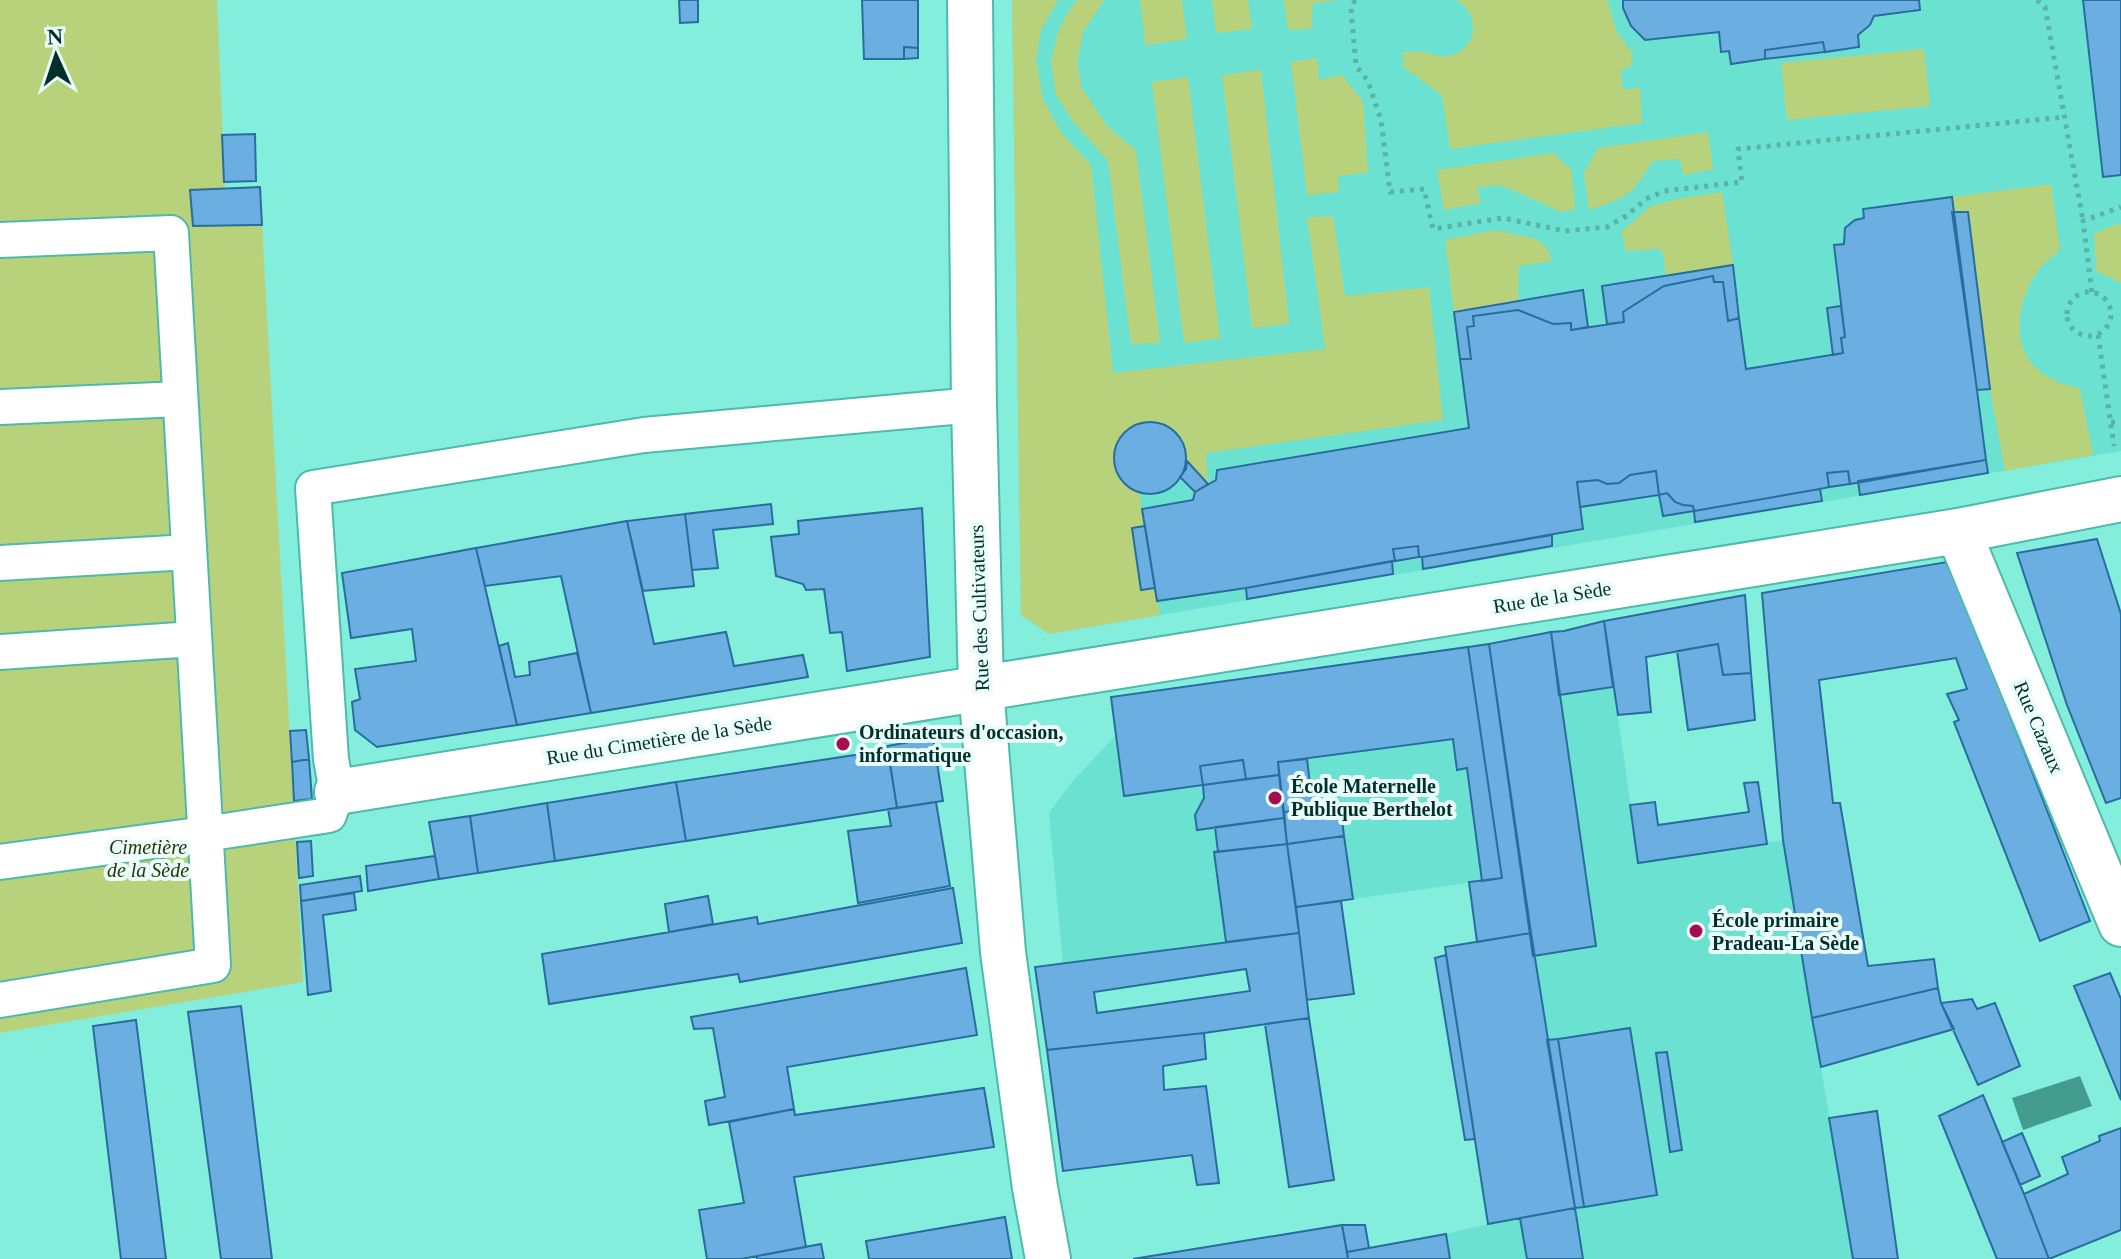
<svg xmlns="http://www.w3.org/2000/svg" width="2121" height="1259" font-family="'Times New Roman',serif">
	<rect width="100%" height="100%" fill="#84eedd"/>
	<path fill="#6be1d1" d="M1012,0H2121V451L1049,634L1021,615Z
		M1604,621L1639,862L1783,840L1853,1259H1348L1347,1252L1446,1234L1488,1224L1533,956L1596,946L1559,695L1565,631Z
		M1468,647L1502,878L1297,907L1299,933L1063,964L1049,813L1071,783L1115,736L1111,697Z"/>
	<path fill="#b8d27b" d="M0,0H217L225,189L260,187L303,982L0,1033Z
		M1012,0H1058L1041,30L1036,60L1043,99L1062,134L1091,165L1113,373L1325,349L1307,217L1333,216L1345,296L1429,287L1443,420L1206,453L1208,484C1202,477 1191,469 1187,461C1186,457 1186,453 1185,449C1182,440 1174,429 1166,425C1121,404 1092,474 1139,492L1145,526L1132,529L1141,589L1155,588L1160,615L1049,634L1021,615Z
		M1077,0H1104L1083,32L1077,63L1082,89L1109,128L1136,150L1160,343L1131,344L1108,161L1074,123L1055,93L1051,59L1058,32L1067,14Z
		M1140,0H1182L1187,39L1145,45Z
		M1212,0H1248L1252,29L1216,33Z
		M1284,0H1341L1313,3L1311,29L1288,30Z
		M1456,0H1607L1617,33L1632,52L1631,67L1621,69L1622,89L1640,88L1642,123L1450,149L1442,96L1418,77L1403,67V52C1411,52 1420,51 1428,53C1432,54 1436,56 1441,56C1458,58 1475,43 1473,25C1472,14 1466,5 1456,0Z
		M1924,49L1930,106L1787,120L1781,63Z
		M1317,58L1319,80L1342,75L1363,101L1368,173L1338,176L1339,192L1307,195L1291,62Z
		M1261,70L1289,324L1252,328L1222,75Z
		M1188,77L1220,338L1184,343L1152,82Z
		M1708,132L1713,169L1683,175L1680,159L1653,161C1631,196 1628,197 1589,210L1584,173L1598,148Z
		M1553,153L1571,169L1575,209L1561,212L1513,190L1497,185L1477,188L1481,203L1444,210L1437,170Z
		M2051,184L2060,250C2052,257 2042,264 2037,272C2014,306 2009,356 2050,378C2059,383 2071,386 2080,389L2093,455L2005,471L1990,389L1968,212H1952V197Z
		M1722,192L1733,265L1666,276L1662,249L1626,251L1621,232L1651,206L1677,199Z
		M2121,223V283L2096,271L2094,233Z
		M1494,230L1537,239L1547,248L1552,261L1519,266L1518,301L1454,312L1445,240Z"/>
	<path fill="#449c8f" d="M2080,1076L2092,1106L2023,1130L2012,1098Z"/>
	<path fill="#6bafe2" stroke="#276d9d" stroke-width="2" fill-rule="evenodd" d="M679,0H698V22L680,23Z
		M862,0H918V48L904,47V59H864Z
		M1623,0H1919L1920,10L1874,16L1870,25L1858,35L1859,47L1825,52L1823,42L1765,50V59L1731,64L1729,51L1721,52L1719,32L1645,40L1631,26L1623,8Z
		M2083,0H2121V175L2103,177Z
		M1823,42L1825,52L1765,59V50Z
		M904,47L918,48V58L904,59Z
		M255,134L256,181L224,182L222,135Z
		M260,187L262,225L193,226L190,190Z
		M1952,197L1986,460L1850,484L1848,471L1827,473L1829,487L1820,489L1694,511L1693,506L1683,505L1675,502L1667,493L1659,495L1656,471L1630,475L1619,483L1607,484L1598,480L1577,482L1583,529L1422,557H1419L1418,546L1393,549L1395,561L1246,588L1157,601L1142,509L1193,500L1195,492L1216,480L1217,470L1469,428L1460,359H1471L1467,327L1474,326L1473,316L1518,310L1553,324L1571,323V330L1624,322L1623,312L1664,286L1713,276L1714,282H1723L1728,321L1739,318L1746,369L1843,353L1841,338L1845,337L1834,245L1844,244L1845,228L1855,220L1864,218L1863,209Z
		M1952,212H1968L1990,389L1977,390Z
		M1733,265L1739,318L1728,321L1723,282H1714L1713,276L1664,286L1623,312L1624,322L1607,324L1602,286Z
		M1583,290L1588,327L1571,330V323L1553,324L1518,310L1473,316L1474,326L1467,327L1471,359H1460L1454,312Z
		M1841,306L1845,337L1841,338L1843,353L1833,355L1827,308Z
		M1114 458a36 36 0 1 1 72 0a36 36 0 1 1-72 0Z
		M1986,460L1988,473L1860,495L1858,481Z
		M1187,461L1208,484L1195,492L1180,477L1186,469Z
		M1656,471L1659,495L1580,507L1577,482L1598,480L1607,484L1619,483L1630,475Z
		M1848,471L1850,484L1829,487L1827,473Z
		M1820,489L1822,501L1695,522L1694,511Z
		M1667,493L1675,502L1683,505L1693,506L1694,511L1663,516L1659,495Z
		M771,504L773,524L713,530L718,568L692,570L685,514Z
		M922,508L930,657L847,671L842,632L830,633L824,589L806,590L803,584L776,576L771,537L799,534L798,521Z
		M685,514L694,586L643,591L627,521Z
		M627,521L654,644L726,632L734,666L803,655L808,677L591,713L561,576L485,586L476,548Z
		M1145,526L1155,588L1141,590L1132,528Z
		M1552,535V546L1423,569L1422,557Z
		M2097,539L2121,614V798L2106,803L2067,705L2017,553Z
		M1418,546L1419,557L1395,561L1393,549Z
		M476,548L517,725L377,747L355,730L352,702L360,699L355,669L416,661L412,629L351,638L342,573Z
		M1392,561L1393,574L1247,599L1246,588Z
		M1947,562L2003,697L2090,921L2040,941L1954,722L1959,720L1947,694L1967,689L1956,658L1819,680L1833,803H1840L1868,966L1934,959L1938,988L1812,1018L1783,840L1762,593Z
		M1745,595L1751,673L1723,675L1718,644L1646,657L1651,712L1618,715L1604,621Z
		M1604,621L1613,687L1559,695L1551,632L1564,631Z
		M1551,632L1596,946L1533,956L1489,644Z
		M508,643L515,677L530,675L529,662L577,653L591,713L517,725L499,646Z
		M1489,644L1531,933L1477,942L1469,882L1502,878L1468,647Z
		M1718,644L1723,675L1751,673L1755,720L1688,730L1677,651Z
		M1468,647L1502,878L1482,881L1467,768L1457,770L1453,739L1278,762L1279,775L1246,779L1243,760L1200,766L1203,785L1124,796L1111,697Z
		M306,730L309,759L292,762L290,731Z
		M933,738L943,801L897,808L887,746Z
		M888,750L897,808L686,841L676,782Z
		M309,759L312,799L294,801L292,762Z
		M1307,759L1313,809L1284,812L1278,762Z
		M1243,760L1246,779L1203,785L1200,766Z
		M1279,775L1284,818L1197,830L1195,815L1204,798L1203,785Z
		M676,782L686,841L555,861L547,803Z
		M1758,782L1767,844L1638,863L1630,805L1655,802L1658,825L1749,812L1744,783Z
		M936,802L950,886L858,903L848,831L891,826L888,809Z
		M547,803L555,861L478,873L470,816Z
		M1340,805L1344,836L1287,844L1284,812Z
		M470,816L478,873L439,879L429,822Z
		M1284,818L1287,844L1218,852L1215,827Z
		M1344,836L1353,899L1296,907L1287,844Z
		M311,841L313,876L299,878L297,842Z
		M1287,844L1299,933L1226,942L1214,852Z
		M435,856L439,879L368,891L366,866Z
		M360,876L362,891L301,901L300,885Z
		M953,888L962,943L740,982L738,974L549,1004L542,954L757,917L758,924Z
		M354,893L356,910L323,915L331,991L308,995L301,901Z
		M708,896L713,924L669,932L665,904Z
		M1341,901L1354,994L1307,1000L1296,907Z
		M1299,933L1309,1018L1204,1033L1047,1050L1035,967ZM1246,969L1250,991L1097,1013L1094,992Z
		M1531,933L1575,1208L1488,1224L1445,947Z
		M1446,955L1475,1139L1465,1140L1435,958Z
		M966,968L977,1035L787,1067L794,1109L709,1125L705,1101L725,1097L713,1028L694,1029L691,1017Z
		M2110,973L2121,999V1100L2074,986Z
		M1938,988L1941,1003L1954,1029L1821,1067L1812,1018Z
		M1972,999L1977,1009L1995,1003L2020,1066L1978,1085L1941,1003Z
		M241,1006L258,1147L272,1259H221L188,1012Z
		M1309,1018L1334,1180L1289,1187L1265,1024Z
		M136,1020L166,1259H121L93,1026Z
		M1630,1028L1657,1195L1584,1207L1558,1039Z
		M1204,1033L1206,1059L1163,1066L1164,1090L1206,1086L1219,1183L1197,1185L1192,1155L1063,1171L1047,1050Z
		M1558,1039L1584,1207L1575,1208L1547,1040Z
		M1667,1052L1682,1150L1670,1152L1656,1053Z
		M984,1088L994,1147L794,1177L806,1247L741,1259H707L699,1210L744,1203L729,1122L794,1109L795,1115Z
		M1983,1095L2024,1194L2049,1259H1997L1939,1116Z
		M1877,1111L1898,1259H1853L1829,1118Z
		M2121,1128V1230L2049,1259L2024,1194L2068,1174L2062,1157L2100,1141L2099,1136Z
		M2022,1133L2040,1176L2020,1185L2002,1142Z
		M1575,1208L1583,1259H1527L1520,1218Z
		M1005,1217L1012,1259H869L866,1241Z
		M1342,1225H1365L1369,1248L1347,1252Z
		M1342,1225L1348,1259H1133L1231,1243Z
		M1446,1234L1450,1259H1348L1347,1252Z
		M821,1244L824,1259H757V1256Z"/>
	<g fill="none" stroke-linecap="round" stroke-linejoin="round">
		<g stroke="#4dbaab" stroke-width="38">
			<path id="lane" d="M0,240L171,233L213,965L0,1000
				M0,407L180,399
				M0,563L189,552
				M0,652L194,639
				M0,862L205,834L329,815L337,792L331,759L313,488L644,435L974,405"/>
		</g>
		<g stroke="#4dbaab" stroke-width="48">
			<path id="street" d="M970,0L974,405L981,688L1003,952L1035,1188L1048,1259
				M1958,531L2121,924
				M337,792L1958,531L2121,499"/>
		</g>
		<path stroke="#5bb3a5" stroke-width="5" stroke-dasharray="4 6" stroke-linecap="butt" d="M1355,0L1351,8L1356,66L1368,81L1381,120L1390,192L1424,189L1433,229L1503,218L1565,231L1607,227L1626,216L1646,199L1664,191L1742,182L1738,149L2065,117
			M2037,0L2045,7L2083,221
			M2092,292L2083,221L2121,207
			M2067 314a22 22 0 1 1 44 0a22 22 0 1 1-44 0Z
			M2098,335L2114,446
			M2111,422H2121"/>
		<use href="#lane" stroke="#fff" stroke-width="34"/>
		<use href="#street" stroke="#fff" stroke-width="44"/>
	</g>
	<g fill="#a20e50" stroke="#eafdfa" stroke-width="3">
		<circle cx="843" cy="744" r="8"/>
		<circle cx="1275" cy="798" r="8"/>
		<circle cx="1696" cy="931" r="8"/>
	</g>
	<g text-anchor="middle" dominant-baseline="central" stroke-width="8" stroke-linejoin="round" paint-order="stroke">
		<g font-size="20" fill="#00302b" stroke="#eafdfa">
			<text transform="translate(1552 597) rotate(-9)">Rue de la Sède</text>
			<text transform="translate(979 608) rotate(-92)">Rue des Cultivateurs</text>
			<text transform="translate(2039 727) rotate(67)">Rue Cazaux</text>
			<text transform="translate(659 740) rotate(-9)">Rue du Cimetière de la Sède</text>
		</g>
		<g font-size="20" font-weight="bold" fill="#00302b" stroke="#eafdfa" text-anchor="start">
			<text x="859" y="732">Ordinateurs d'occasion,<tspan x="859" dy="23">informatique</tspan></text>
			<text x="1291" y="786">École Maternelle<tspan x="1291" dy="23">Publique Berthelot</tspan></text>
			<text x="1712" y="920">École primaire<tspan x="1712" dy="23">Pradeau-La Sède</tspan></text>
		</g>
		<g font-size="20" font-style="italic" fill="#293405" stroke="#eafdfa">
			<text x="148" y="847">Cimetière<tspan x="148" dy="23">de la Sède</tspan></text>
		</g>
	</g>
	<g transform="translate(56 56) rotate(357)" stroke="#eafdfa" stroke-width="6" paint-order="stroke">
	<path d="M0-6L14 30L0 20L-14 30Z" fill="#00302b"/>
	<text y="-12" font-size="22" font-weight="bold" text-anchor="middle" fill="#00302b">N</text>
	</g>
</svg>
